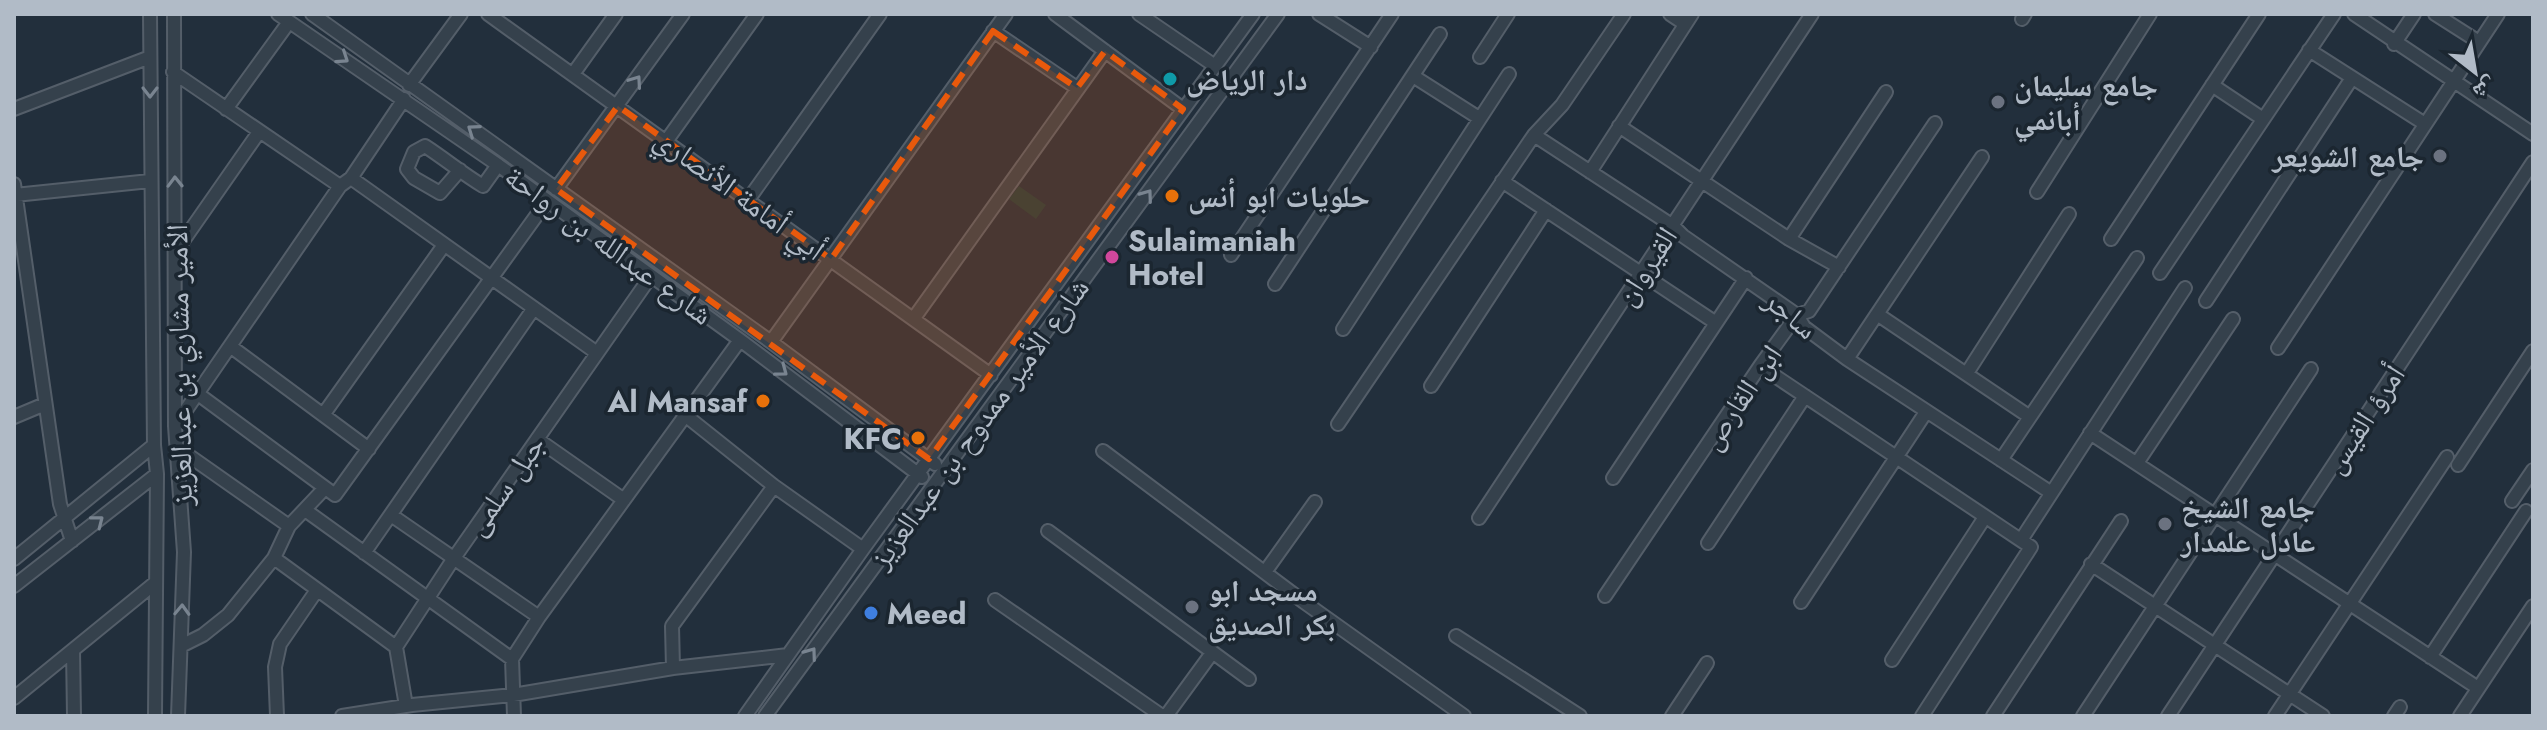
<svg xmlns="http://www.w3.org/2000/svg" width="2547" height="730" font-family="Jost,'Noto Naskh Arabic',sans-serif">
	<rect width="100%" height="100%" fill="#222f3c"/>
	<path fill="#243c3d" d="M1019,186L1046,205L1036,219L1009,199Z"/>
	<g fill="none" stroke-linecap="round" stroke-linejoin="round">
		<g stroke="#545e69" stroke-width="16">
			<path id="minor" d="M150,14L154,445L157,474L155,716
				M174,14L175,426L184,552L178,716
				M278,14L498,165L740,340L922,477
				M312,14L771,342L935,464
				M488,14L991,375
				M1055,14L1183,109
				M1139,14L1215,66
				M1319,14L1371,47
				M1670,14L1685,24
				M2354,14L2533,134
				M2435,14L2479,42
				M2022,19L2025,14
				M993,31L1077,88
				M2394,44L2414,14
				M2309,50L2425,124
				M1480,57L1508,14
				M173,72L340,186
				M573,74L616,14
				M1413,76L1479,118
				M409,85L461,14
				M2212,85L2263,119
				M14,109L150,57
				M226,109L289,22
				M1619,126L1789,239L1839,267
				M1534,135L1673,226L1683,236L1797,315L1804,327L1847,359L2050,492
				M667,140L757,14
				M460,170L440,193L414,178L407,169L414,152L425,146C445,159 463,174 483,186L498,165
				M1590,172L1692,14
				M351,178L597,353
				M1502,181L1716,323
				M14,184L60,504L72,541
				M556,189L683,14
				M2037,192L2150,14
				M15,195L150,181
				M748,200L880,14
				M1789,239L1886,92
				M2111,239L2259,14
				M176,251L259,132
				M1231,255L1392,14
				M2160,273L2334,14
				M1275,284L1440,34
				M2206,301L2352,78
				M1877,314L2030,417
				M914,318L1105,51
				M1343,329L1509,74
				M771,342L1006,14
				M230,346L369,449
				M2278,348L2498,14
				M1847,359L1982,157
				M1760,366L2031,547L1922,716
				M1967,373L2069,214
				M1431,386L1546,210
				M198,394L335,495L547,201
				M323,415L444,245
				M685,415L774,486L863,549
				M14,417L45,404
				M1338,424L1534,135L1562,105L1624,14
				M175,426L340,186L351,178L404,99
				M2090,433L2478,688
				M537,439L624,500
				M178,448L289,526
				M1103,451L1304,602L1464,716
				M2001,460L2137,258
				M2137,463L2233,319
				M2458,465L2533,351
				M1613,478L1746,278
				M2512,501L2533,470
				M305,510L512,659
				M391,515L539,617
				M1479,518L1812,14
				M1048,531L1249,679
				M2021,540L2185,288
				M1708,543L1805,396
				M364,553L534,308
				M274,558L396,647
				M14,559L154,445
				M2091,564L2323,716
				M1265,572L1315,502
				M14,586L157,474
				M1605,596L1760,366L1797,315L1809,311L1935,123
				M995,600L1162,716
				M1801,602L1926,412
				M1456,636L1580,716
				M181,646L203,635L228,615L274,558L289,526L325,488
				M73,650L74,716
				M2430,657L2526,511
				M1892,660L1985,517
				M673,668L672,626L774,486
				M14,698L155,583
				M406,706L396,647L454,558L651,276
				M277,716L275,667L280,644L317,590
				M342,716L412,705L513,695L673,668L788,655
				M514,716L512,659L539,617L740,340
				M745,716L863,549L1253,14
				M765,716L1278,14
				M1166,716L1212,653
				M1672,716L1707,663
				M1993,716L2121,521
				M2083,716L2311,369
				M2168,716L2533,162
				M2275,716L2447,457
				M2394,716L2400,707
				M2460,716L2533,606"/>
		</g>
		<use href="#minor" stroke="#35414c" stroke-width="12"/>
	</g>
	<defs><path id="oneway-chevron" d="M-2-3.5L2.5 0L-2 3.5" fill="none" stroke-width="1.6" stroke-linecap="round" stroke-linejoin="round" transform="scale(2)"/></defs>
	<g stroke="#798490">
		<use href="#oneway-chevron" transform="translate(343 58) rotate(34)"/>
		<use href="#oneway-chevron" transform="translate(636 81) rotate(-55)"/>
		<use href="#oneway-chevron" transform="translate(150 92) rotate(90)"/>
		<use href="#oneway-chevron" transform="translate(473 130) rotate(-145)"/>
		<use href="#oneway-chevron" transform="translate(175 182) rotate(-91)"/>
		<use href="#oneway-chevron" transform="translate(1147 195) rotate(-54)"/>
		<use href="#oneway-chevron" transform="translate(782 371) rotate(37)"/>
		<use href="#oneway-chevron" transform="translate(98 521) rotate(-38)"/>
		<use href="#oneway-chevron" transform="translate(182 610) rotate(-88)"/>
		<use href="#oneway-chevron" transform="translate(811 653) rotate(-54)"/>
	</g>
	<path fill="#e8590c" fill-opacity="0.2" stroke="#e8590c" stroke-width="6" stroke-dasharray="16 10" stroke-linejoin="round" d="M993,31L1077,88L1105,51L1183,109L929,459L556,189L618,106L831,259Z"/>
	<circle fill="#0f9aa8" stroke="#1b2630" stroke-width="3" cx="1170" cy="79" r="8"/>
	<g fill="#6b7280" stroke="#1b2630" stroke-width="3">
		<circle cx="1998" cy="102" r="8"/>
		<circle cx="2440" cy="156" r="8"/>
		<circle cx="2165" cy="524" r="8"/>
		<circle cx="1192" cy="607" r="8"/>
	</g>
	<g fill="#e8710a" stroke="#1b2630" stroke-width="3">
		<circle cx="1172" cy="196" r="8"/>
		<circle cx="763" cy="401" r="8"/>
		<circle cx="918" cy="438" r="8"/>
	</g>
	<circle fill="#d1479c" stroke="#1b2630" stroke-width="3" cx="1112" cy="257" r="8"/>
	<circle fill="#3f7fe0" stroke="#1b2630" stroke-width="3" cx="871" cy="613" r="8"/>
	<g text-anchor="middle" dominant-baseline="central" stroke-width="7" stroke-linejoin="round" paint-order="stroke">
		<g font-size="30" font-weight="bold" fill="#b1bbc7" stroke="#1b2630" text-anchor="start">
			<text x="1186" y="79">دار الرياض</text>
			<text x="2014" y="85">جامع سليمان<tspan x="2014" dy="34">أبانمي</tspan></text>
			<text x="2424" y="156" text-anchor="end">جامع الشويعر</text>
			<text x="1188" y="196">حلويات ابو أنس</text>
			<text x="1128" y="240">Sulaimaniah<tspan x="1128" dy="34">Hotel</tspan></text>
			<text x="747" y="401" text-anchor="end">Al Mansaf</text>
			<text x="902" y="438" text-anchor="end">KFC</text>
			<text x="2181" y="507">جامع الشيخ<tspan x="2181" dy="34">عادل علمدار</tspan></text>
			<text x="1208" y="590">مسجد ابو<tspan x="1208" dy="34">بكر الصديق</tspan></text>
			<text x="887" y="613">Meed</text>
		</g>
		<g font-size="30" fill="#b1bbc7" stroke="#1b2630">
			<text transform="translate(740 194) rotate(36)">أبي أمامة الأنصاري</text>
			<text transform="translate(609 245) rotate(36)">شارع عبدالله بن رواحة</text>
			<text transform="translate(1646 266) rotate(-57)">القيروان</text>
			<text transform="translate(1791 314) rotate(40)">ساجر</text>
			<text transform="translate(179 365) rotate(-91)">الأمير مشاري بن عبدالعزيز</text>
			<text transform="translate(1741 397) rotate(-56)">ابن القارص</text>
			<text transform="translate(2364 419) rotate(-57)">أمرؤ القيس</text>
			<text transform="translate(979 423) rotate(-54)">شارع الأمير ممدوح بن عبدالعزيز</text>
			<text transform="translate(505 485) rotate(-55)">جبل سلمى</text>
		</g>
	</g>
	<rect width="2547" height="730" fill="none" stroke="#b1bbc7" stroke-width="32"/>
	<g transform="translate(2475 72) rotate(149)" stroke="#1b2630" stroke-width="6" paint-order="stroke">
	<path d="M0-6L14 30L0 20L-14 30Z" fill="#b1bbc7"/>
	<text y="-12" font-size="22" font-weight="bold" text-anchor="middle" fill="#b1bbc7">ش</text>
	</g>
</svg>
